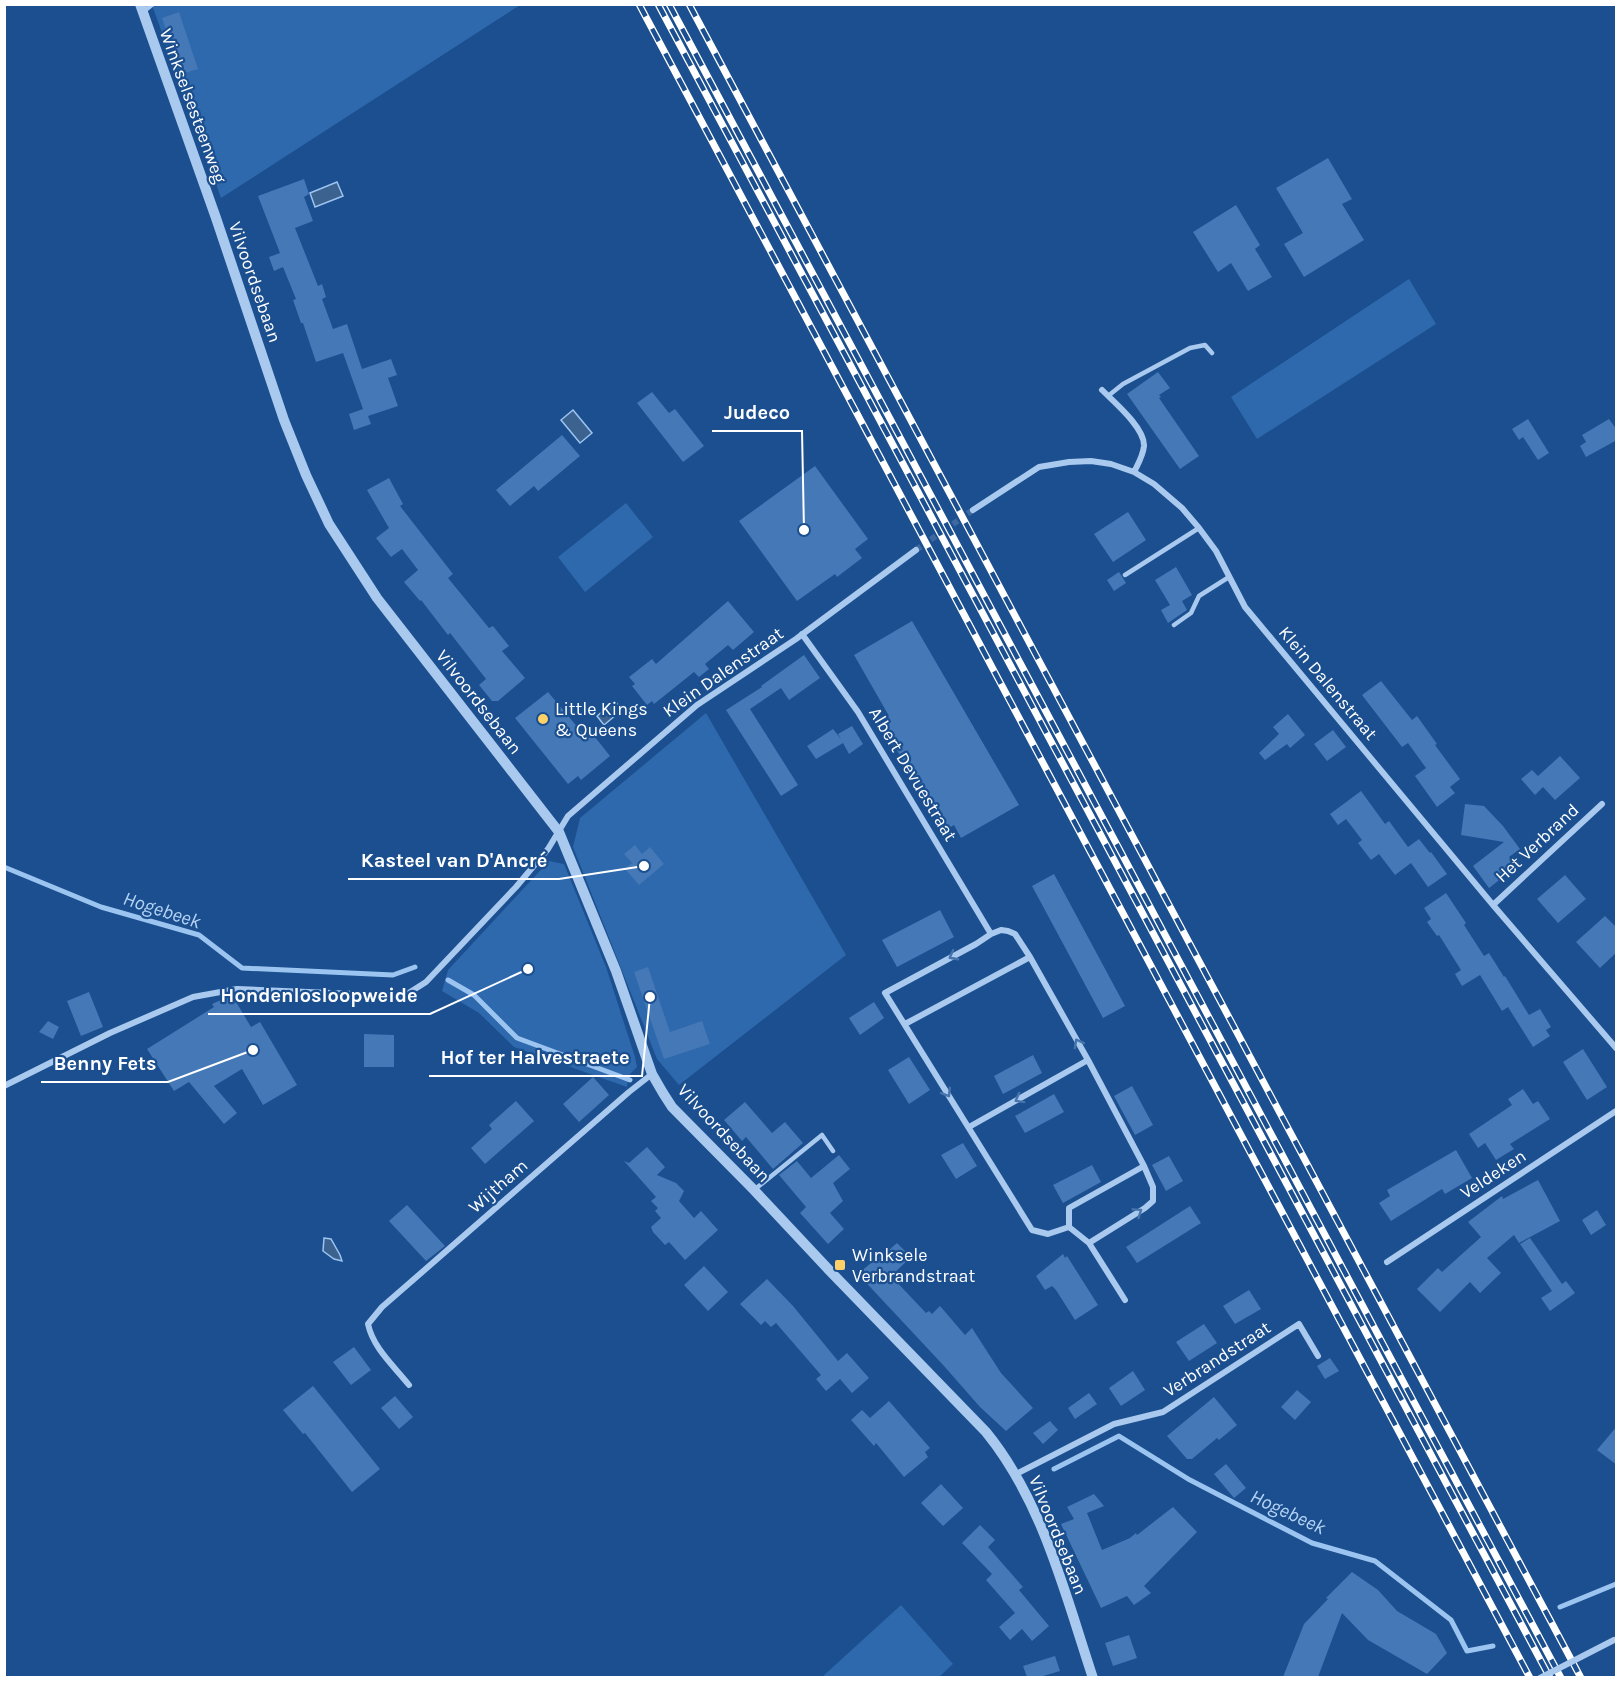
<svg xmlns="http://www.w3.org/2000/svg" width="1621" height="1682" font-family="Karla,sans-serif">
	<rect width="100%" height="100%" fill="#1b4f8f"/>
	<path fill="#2e69ad" d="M152,5H520L221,198Z
		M1409,279L1436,324L1257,439L1231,397Z
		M626,503L653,537L585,592L558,557Z
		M706,713L846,955L679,1085L657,1059L573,847L580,818Z
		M549,861L564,864L606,967L635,1057L637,1067L629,1075L627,1087L514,1047L479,1013L442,991L448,970Z
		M901,1605L953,1664L939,1677H822Z"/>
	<path fill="#3c6290" stroke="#9cc4f0" stroke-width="1.5" d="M337,182L343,196L315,207L310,193Z
		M573,410L592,433L580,443L561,420Z
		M615,701L622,710L604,725L597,716Z
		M324,1238L331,1239L340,1255L342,1261L334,1259L323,1251Z"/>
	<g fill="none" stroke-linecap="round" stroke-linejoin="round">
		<path stroke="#9cc4f0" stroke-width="5" d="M4,867L101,907L199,935L242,968L393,975L415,967
			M448,980L474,995L517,1038L630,1080
			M1054,1469L1119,1436L1190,1480L1312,1543L1375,1561L1451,1620L1467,1651L1493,1646
			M1560,1607L1616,1584"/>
	</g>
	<path fill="#4478b7" d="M179,12L198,69L181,74L162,18Z
		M1328,158L1352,199L1342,204L1364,240L1304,277L1284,244L1303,233L1276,188Z
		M304,179L309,194L304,197L313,221L295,228L318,286L322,284L326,297L322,299L333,329L347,324L362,369L391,359L397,375L388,378L398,406L368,416L371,424L354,430L349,414L363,409L343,353L316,362L303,323H301L293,300L296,299L283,267L274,271L269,257L280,253L258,196Z
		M1236,205L1260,245L1255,249L1272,277L1248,291L1231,263L1218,272L1193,232Z
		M1158,372L1170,388L1159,395L1161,397L1159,398L1199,456L1180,469L1127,394Z
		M652,392L669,413L675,409L704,446L683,462L637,403Z
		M1528,419L1549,453L1538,460L1523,437L1519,440L1512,429Z
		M1609,419L1617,430V440L1586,457L1580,446L1586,442L1582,435Z
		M562,435L580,456L538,491L534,486L510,506L496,490Z
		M815,466L868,539L855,549L862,558L837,577L835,574L797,601L739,521Z
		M389,478L403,504L400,506L453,574L448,578L489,628L493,626L509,646L502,651L525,678L498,701H492L479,685L486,679L450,633L448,635L421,600L420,601L404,582L418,570L402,549L391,557L376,538L389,528L367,490Z
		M1128,512L1146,540L1113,562L1094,534Z
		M1176,567L1192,595L1182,601L1187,610L1168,623L1161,610L1170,605L1155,580Z
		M1119,572L1126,583L1114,591L1107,580Z
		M728,601L754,632L733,650L728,645L705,664L709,669L699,677L694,672L654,704L652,701L647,705L632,686L635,684L629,677L652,659L656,664Z
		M912,621L1019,805L961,838L954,825L944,831L880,721L889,716L854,655Z
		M804,655L820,678L789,700L781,688L750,709L798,785L781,796L726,710L762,687L761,686Z
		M1381,681L1412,720L1417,716L1437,744L1435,745L1460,779L1450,787L1455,793L1437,807L1415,776L1426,768L1408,743L1402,747L1362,695Z
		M548,692L585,736L591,732L610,756L581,780L578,776L568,784L515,718Z
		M1288,714L1305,735L1290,748L1287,744L1265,760L1259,753L1279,734L1273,727Z
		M852,726L863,744L849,754L843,743L816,759L807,746L833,729L841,739L838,734Z
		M1333,730L1346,747L1327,761L1314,744Z
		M1560,756L1580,778L1555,800L1543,787L1535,795L1521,779L1532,770L1538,776Z
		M1361,791L1385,824L1389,821L1408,847L1419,839L1430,853L1431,852L1447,874L1428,887L1411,863L1395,875L1379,854L1371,860L1358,843L1362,840L1346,819L1338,825L1330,814Z
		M1465,804L1484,806L1503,826L1520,849L1509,857L1516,867L1489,888L1473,866L1504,842L1461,835Z
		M635,845L642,854L650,847L664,864L639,885L625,869L632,863L624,854Z
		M1054,874L1125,1006L1103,1018L1032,886Z
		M1565,875L1586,899L1558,923L1537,899Z
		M1446,893L1466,923L1464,925L1484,956L1489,953L1504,977L1505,976L1529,1015L1540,1009L1551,1027L1546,1030L1550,1036L1533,1047L1508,1007L1502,1011L1480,975L1462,986L1455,974L1461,970L1439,935L1437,936L1427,922L1431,919L1424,908Z
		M940,910L954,937L897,967L882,940Z
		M1605,916L1617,928V952L1600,968L1576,942Z
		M648,967L670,1032L702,1021L710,1044L664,1059L634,972Z
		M89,992L103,1027L81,1036L67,1001Z
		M232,995L251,1027L260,1022L297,1085L263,1105L242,1069L214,1086L237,1113L224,1124L189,1082L174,1091L147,1049L214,1007L212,1004Z
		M874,1002L884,1018L860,1035L849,1018Z
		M48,1021L59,1027L53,1039L39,1032Z
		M364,1034L394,1035V1067H364Z
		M1583,1049L1607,1087L1587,1100L1563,1062Z
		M1033,1055L1042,1073L1003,1094L994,1076Z
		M909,1057L930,1090L909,1104L888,1070Z
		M593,1077L609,1095L579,1122L563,1104Z
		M1132,1086L1153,1125L1135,1135L1114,1096Z
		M1523,1089L1533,1104L1538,1101L1550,1119L1510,1144L1514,1149L1496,1160L1485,1143L1478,1148L1469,1134L1512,1105L1508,1099Z
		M1054,1094L1064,1112L1025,1133L1015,1116Z
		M516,1101L534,1121L485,1164L471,1148L492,1129L489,1125Z
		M745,1102L772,1133L785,1122L803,1143L773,1169L746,1137L742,1141L724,1120Z
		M963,1143L977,1166L956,1179L941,1155Z
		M647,1147L665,1167L657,1175L676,1183L684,1191L679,1201L694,1218L701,1211L718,1230L685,1260L669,1242L665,1245L653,1232L651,1227L661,1218L655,1211L658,1208L651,1201L656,1197L624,1161L629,1163Z
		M1456,1150L1472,1178L1445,1194L1442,1189L1391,1221L1379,1203L1390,1196L1387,1190Z
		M839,1155L850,1169L833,1183L843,1201L830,1213L844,1229L828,1244L800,1213L806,1207L779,1175L797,1161L811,1178Z
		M1169,1156L1183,1181L1166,1191L1152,1165Z
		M1092,1165L1101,1182L1063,1203L1053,1185Z
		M1538,1180L1560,1221L1519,1243L1514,1235L1487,1258L1501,1273L1480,1293L1470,1282L1440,1312L1417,1289L1438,1268L1442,1272L1481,1237L1468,1222L1502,1196L1503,1199Z
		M407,1205L445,1246L426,1261L389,1221Z
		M1190,1206L1201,1223L1137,1263L1126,1247Z
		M1597,1210L1606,1225L1591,1235L1582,1220Z
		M1530,1238L1562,1284L1566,1281L1575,1293L1550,1311L1541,1298L1552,1291L1520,1244Z
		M897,1243L911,1257L891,1276L926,1313L929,1311L932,1314L940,1306L965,1335L972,1328L1001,1373L1033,1408L1006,1431L980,1407L944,1366L858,1274L871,1263L867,1259L877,1250L882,1256Z
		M1063,1254L1065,1258L1067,1256L1098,1305L1075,1320L1056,1290L1052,1286L1045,1290L1036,1276Z
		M704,1266L728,1292L708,1311L684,1285Z
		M767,1279L793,1306L838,1361L847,1353L869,1378L852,1393L840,1379L826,1391L816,1379L821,1375L776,1323L771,1327L765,1321L761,1325L740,1304Z
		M1249,1290L1261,1309L1235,1324L1223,1306Z
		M1204,1324L1217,1343L1189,1361L1176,1342Z
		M354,1347L371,1370L351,1385L333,1362Z
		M1330,1358L1339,1371L1325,1379L1317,1366Z
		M1133,1371L1145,1390L1121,1406L1109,1388Z
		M313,1386L380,1469L352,1492L305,1433L303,1434L283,1410Z
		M1297,1390L1311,1402L1295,1420L1281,1407Z
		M1089,1393L1097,1404L1075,1419L1068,1408Z
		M395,1396L413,1417L399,1429L381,1408Z
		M1214,1397L1237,1425L1219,1440L1217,1438L1192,1459H1187L1167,1436Z
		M889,1401L930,1448L925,1452L928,1457L904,1477L876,1443L874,1446L851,1420L862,1410L870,1418Z
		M1050,1421L1058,1430L1043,1444L1033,1433Z
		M1617,1426V1465L1597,1450Z
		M1226,1464L1246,1488L1234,1498L1214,1474Z
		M941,1484L963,1508L943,1526L921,1503Z
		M1094,1494L1104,1506L1087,1513L1102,1550L1130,1538L1136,1533L1137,1535L1173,1507L1197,1532L1144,1586L1151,1593L1134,1605L1127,1596L1101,1608L1061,1524L1074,1519L1067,1507Z
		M980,1525L995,1540L988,1547L1023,1587L1019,1590L1049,1626L1032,1641L1022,1629L1010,1640L999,1627L1015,1613L986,1580L992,1574L962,1543Z
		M1352,1572L1378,1590L1397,1611L1436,1634L1447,1653L1427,1674L1368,1640L1342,1613L1318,1677H1283L1304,1624L1328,1599L1326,1598Z
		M1129,1635L1137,1658L1113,1666L1105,1643Z
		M1055,1656L1060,1671L1040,1677H1027L1023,1666Z"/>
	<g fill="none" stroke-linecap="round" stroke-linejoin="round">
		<path stroke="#3d69a0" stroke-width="6" stroke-dasharray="6 3" stroke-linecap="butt" d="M916,550L973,510"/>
		<path stroke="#a9c9ee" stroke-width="4.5" d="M143,12L153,4
			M1108,396L1123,384L1190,348L1205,345L1212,353
			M1125,575L1199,528
			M1174,625L1191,613L1199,596L1229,577
			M754,1190L822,1135L833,1151"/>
		<path stroke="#a9c9ee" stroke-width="6" d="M1102,390C1114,402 1145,428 1144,446C1143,456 1138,464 1134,472
			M973,510L1039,467L1069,462L1091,461L1111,464L1134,472L1154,484L1182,508L1199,528L1216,551L1245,607L1493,905L1616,1048
			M802,634L858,712L991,934
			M1493,905L1602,804
			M905,1024L1030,957
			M4,1086L110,1033L193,997L237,989L404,996L426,982L516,887L548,849L568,816L697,705L796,639L916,550
			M969,1127L1088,1060
			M1069,1227V1208L1144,1166
			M1089,1243L1145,1208L1153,1201V1187L1144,1166L1088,1060L1030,957L1015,934L1008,931L1001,930L991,934L976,944L885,993L1032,1230L1048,1234L1069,1227L1089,1243L1125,1300
			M1387,1262L1616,1111
			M409,1385C394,1366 373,1348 368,1324L382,1307L629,1092L652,1074
			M1016,1474L1114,1424L1163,1412L1299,1324L1318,1356"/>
		<path stroke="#a9c9ee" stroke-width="10" d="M140,4L216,218L284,420L306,475L329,524L377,598L559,832L616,971L652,1074L663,1093L672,1107L754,1190L829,1270L986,1432C1043,1502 1065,1594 1093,1678"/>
		<g stroke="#fff" stroke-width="7">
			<path id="rail" d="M639,4L1530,1678
				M658,4L1550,1678
				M669,4L1561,1678
				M689,4L1581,1678"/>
		</g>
		<use href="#rail" stroke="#1b4f8f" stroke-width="4.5" stroke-dasharray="14" stroke-linecap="butt"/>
		<path stroke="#a9c9ee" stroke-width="6" d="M1540,1678L1614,1640"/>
	</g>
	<defs><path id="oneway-chevron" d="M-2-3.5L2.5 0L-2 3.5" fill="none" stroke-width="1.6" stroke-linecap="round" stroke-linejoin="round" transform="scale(1.5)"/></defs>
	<g stroke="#4674ac">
		<use href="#oneway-chevron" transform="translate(953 956) rotate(152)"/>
		<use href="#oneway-chevron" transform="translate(1078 1043) rotate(-119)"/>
		<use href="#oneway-chevron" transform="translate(947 1093) rotate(58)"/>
		<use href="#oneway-chevron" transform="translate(1019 1099) rotate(151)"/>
		<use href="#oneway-chevron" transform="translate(1138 1212) rotate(-34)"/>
	</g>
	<g fill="#ffd166" stroke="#1b4f8f" stroke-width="2">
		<circle cx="543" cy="719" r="6"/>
		<rect x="834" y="1259" width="12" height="12" rx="3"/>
	</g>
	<g text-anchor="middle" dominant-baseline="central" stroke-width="4.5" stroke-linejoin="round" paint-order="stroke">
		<g font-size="18" fill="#fff" stroke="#1b4f8f">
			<text transform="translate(193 106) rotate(70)">Winkselsesteenweg</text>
			<text transform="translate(255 282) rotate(71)">Vilvoordsebaan</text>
			<text transform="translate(723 672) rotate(-35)">Klein Dalenstraat</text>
			<text transform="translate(1328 683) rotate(50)">Klein Dalenstraat</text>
			<text transform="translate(479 702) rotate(52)">Vilvoordsebaan</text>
			<text transform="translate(913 774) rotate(59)">Albert Devuestraat</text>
			<text transform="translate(1537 843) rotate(-43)">Het Verbrand</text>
			<text transform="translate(724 1133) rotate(47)">Vilvoordsebaan</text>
			<text transform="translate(1493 1174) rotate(-33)">Veldeken</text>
			<text transform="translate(498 1186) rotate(-41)">Wijtham</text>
			<text transform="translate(1217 1359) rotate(-33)">Verbrandstraat</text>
			<text transform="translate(1058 1535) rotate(68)">Vilvoordsebaan</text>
		</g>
		<g font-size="18" fill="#fff" stroke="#1b4f8f" text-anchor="start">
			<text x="555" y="709">Little Kings<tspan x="555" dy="21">&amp; Queens</tspan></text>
			<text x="852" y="1255">Winksele<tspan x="852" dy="21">Verbrandstraat</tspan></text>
		</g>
		<g font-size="20" font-style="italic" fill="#b5d3f5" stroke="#1b4f8f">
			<text transform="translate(162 910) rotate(18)">Hogebeek</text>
			<text transform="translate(1288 1512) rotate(25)">Hogebeek</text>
		</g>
	</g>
	<path fill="none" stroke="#fff" stroke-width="2" d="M804 530L802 431H712M644 866L559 879H348M528 969L430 1014H208M650 997L642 1076H429M253 1050L168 1082H41"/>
	<g fill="#fff" stroke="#1b4f8f" stroke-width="2">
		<circle cx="804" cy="530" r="6"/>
		<circle cx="644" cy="866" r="6"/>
		<circle cx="528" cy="969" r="6"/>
		<circle cx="650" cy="997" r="6"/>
		<circle cx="253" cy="1050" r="6"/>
	</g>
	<g font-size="20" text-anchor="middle" font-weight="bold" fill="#fff" stroke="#1b4f8f" stroke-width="4.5" stroke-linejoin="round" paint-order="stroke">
		<text x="757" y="419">Judeco</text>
		<text x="454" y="867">Kasteel van D'Ancré</text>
		<text x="319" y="1002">Hondenlosloopweide</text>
		<text x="535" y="1064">Hof ter Halvestraete</text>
		<text x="105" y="1070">Benny Fets</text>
	</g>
	<rect width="1621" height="1682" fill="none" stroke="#ffffff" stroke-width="12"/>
</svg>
